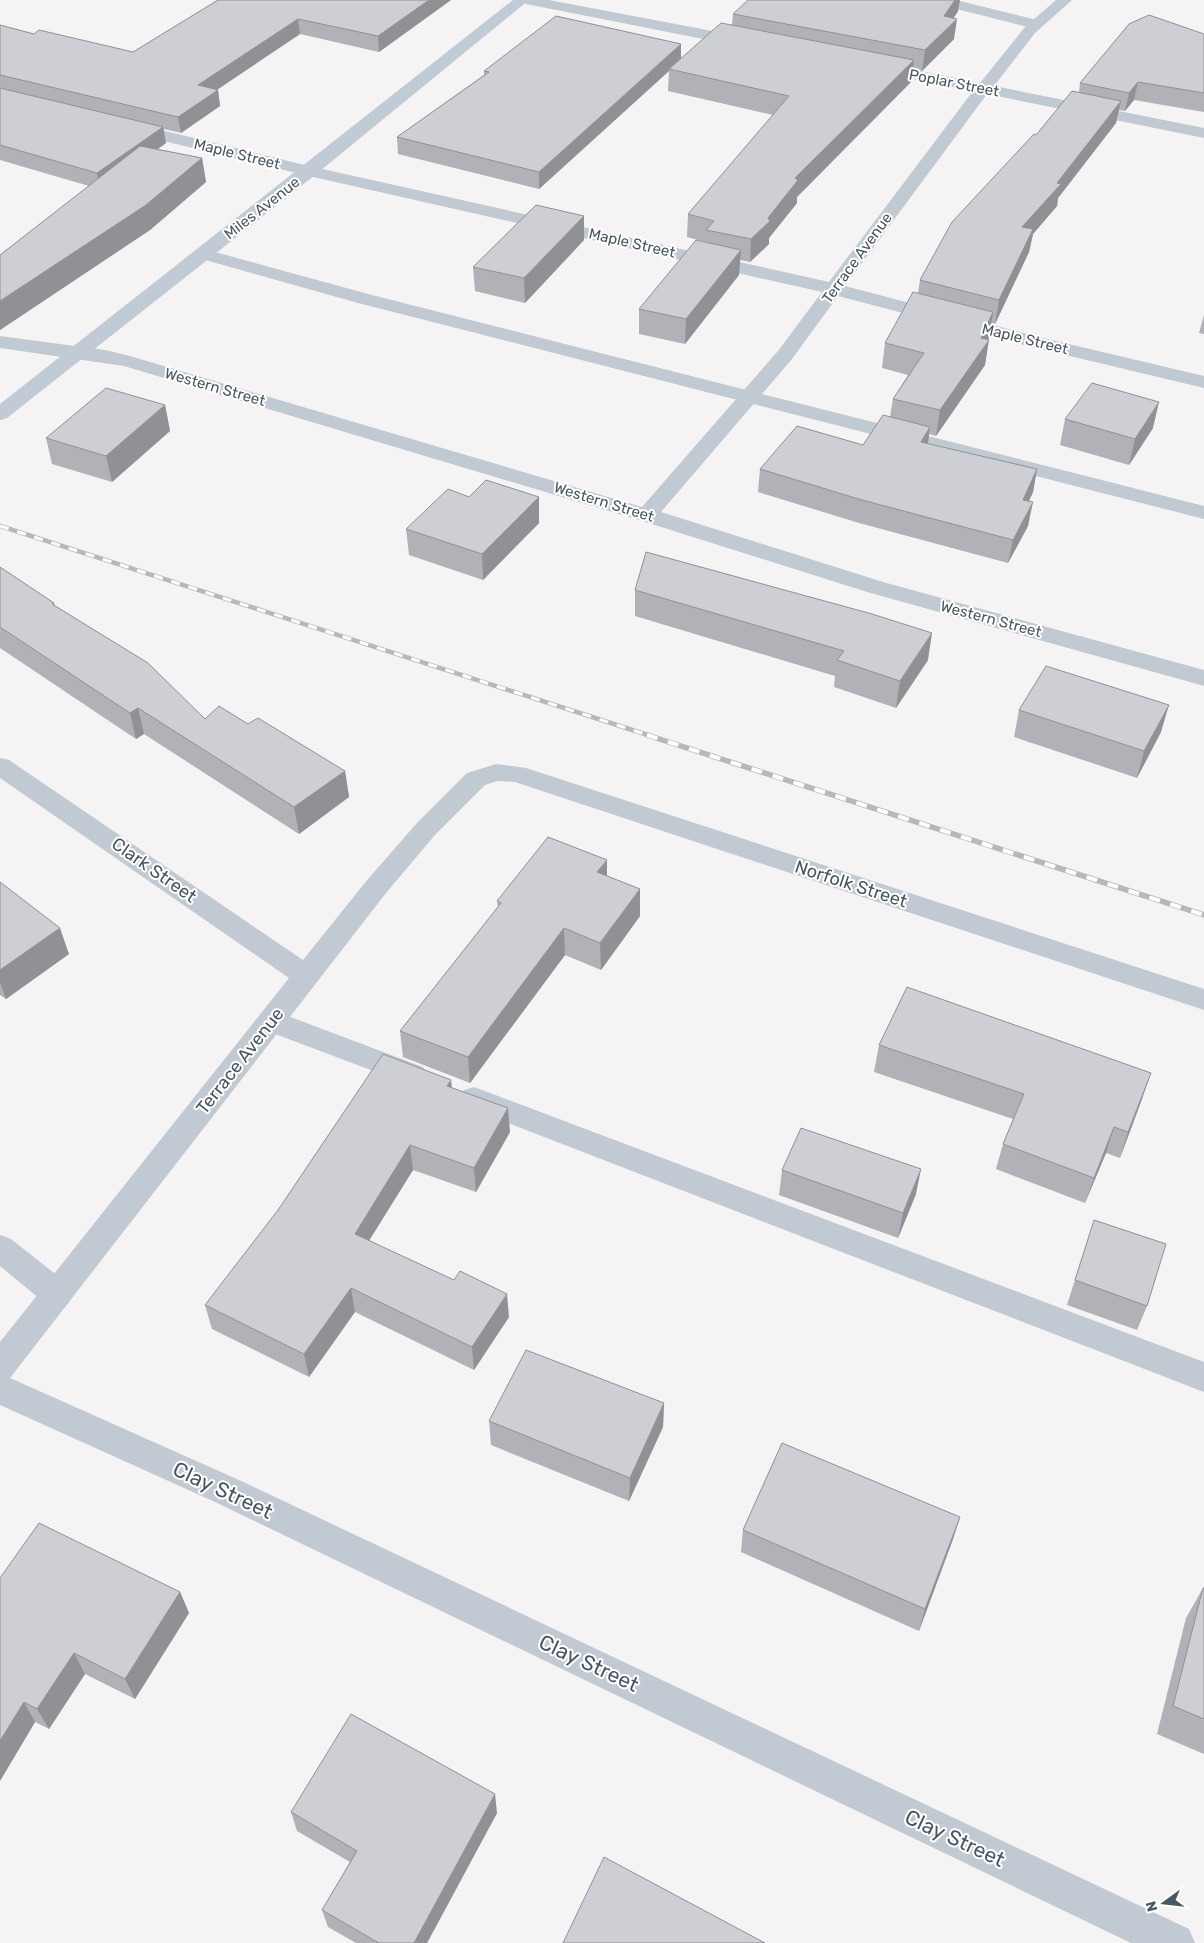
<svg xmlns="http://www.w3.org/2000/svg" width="1204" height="1943" font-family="Rubik,sans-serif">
	<rect width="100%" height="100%" fill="#f5f3f3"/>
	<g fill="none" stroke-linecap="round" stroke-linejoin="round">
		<path fill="#c1cad2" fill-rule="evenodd" d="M931,0H956L1041,21L1044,24L1036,29L933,3Z
			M204,249L372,295L1204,506V519L358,303L198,258L195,254L198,250Z
			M272,1010L423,1067L427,1075L423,1083L413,1086L262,1029L258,1021L262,1013Z
			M474,1087L1204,1362V1392L464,1106L459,1098L464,1090Z
			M0,1235L11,1239L68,1284L73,1294L68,1304L57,1308L46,1304L0,1266Z"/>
		<path fill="#c1cad2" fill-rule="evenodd" d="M519,0H549L744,37L752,42L744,47L526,4Z
			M1056,0H1072L1035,33L994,86L1204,128V138L987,94L845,286L1039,337L1204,376V388L1028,346L838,296L792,359L661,512L883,582L1204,670V686L867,592L639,520L124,366L0,348V336L105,350L130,356L642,507L778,351L822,292L309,176L122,131L120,127L122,123L128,122L309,166L829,282L973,91L869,70L867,67L869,64L875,62L980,83L1025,27Z
			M0,758L9,760L303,960L368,879L417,823L467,773L496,764L526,768L1204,989V1010L515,782L497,781L485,785L435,835L386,893L10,1378L239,1480L1189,1929L1195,1943H1131L215,1502L0,1405V1342L289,978L0,778Z"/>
		<path fill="#c1cbd6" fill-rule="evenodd" d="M513,0H529L315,175L7,418L0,420V404Z"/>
		<g stroke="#b5b8bd" stroke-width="4.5">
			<path id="rail-far1" d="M0,526L651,736"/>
		</g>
		<g stroke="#b5b8bd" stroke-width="5.5">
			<path id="rail" d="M647,735L1204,915"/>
		</g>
		<use href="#rail-far1" stroke="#fff" stroke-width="3" stroke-dasharray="9" stroke-linecap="butt"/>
		<use href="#rail" stroke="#fff" stroke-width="4" stroke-dasharray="11" stroke-linecap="butt"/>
	</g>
	<path fill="#b0b2b7" d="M218,0H451L379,52L300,34L217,90H218L220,106L181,133L164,129L166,143L158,149L202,158L206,182L150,230L0,330V255L89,186L0,160V25L34,34L133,52Z
		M958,11L954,18V39L922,71L913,69L911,82L797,197V203L769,238V244L750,262L740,260L739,275L685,344L639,334V309L706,243V242L687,237L688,214L773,115L668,91L669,71L539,189L398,154L397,137L484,75V71L681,44V59L732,25L733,14Z
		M1204,34V112L1134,100L1125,111L1119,110L1116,123L1058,198L1057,206L1033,234L1029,252L995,324L991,323L988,339L985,365L936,436L929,434L928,444L1037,469L1033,492L1029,501L1028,526L1008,563L859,523L758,492L760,469L863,445L890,417L893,399L908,375L882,368L885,343L918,293L920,280L1036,135L1079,93L1080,83Z
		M584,216V240L525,303L475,291L473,267Z
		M1204,315V334L1199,333Z
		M165,405L170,431L112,482L52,464L46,438Z
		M1065,419L1153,428L1129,465L1060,445Z
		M469,497L539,523L483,580L409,555L406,529Z
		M0,567L54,603L55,606L205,719L248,724L345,771L349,797L299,834L144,734L136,739L0,648Z
		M635,590L928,660L896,708L834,687L835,676L635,616Z
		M1019,710L1161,732L1137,778L1014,737Z
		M607,876L640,889V916L601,970L565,955L470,1083L403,1057L400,1031L498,907L497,901Z
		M0,882L69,954L6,999L0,995Z
		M879,1045L1142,1099L1120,1158L1106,1153L1085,1203L996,1169L1003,1144L1013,1119L874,1072Z
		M452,1088L510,1132L476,1192L413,1170L369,1240L509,1317L474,1370L355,1312L309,1377L212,1329L205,1305Z
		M782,1170L916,1194L898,1238L779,1195Z
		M1086,1245L1147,1306L1137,1330L1067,1305Z
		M664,1403L663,1427L629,1501L491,1445L489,1421Z
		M960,1517L953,1539L919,1631L741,1552L743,1530Z
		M0,1578L180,1592L189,1613L135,1699L85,1674L49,1729L35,1722L0,1781Z
		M1203,1588H1204V1754L1157,1734L1186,1618Z
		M291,1812L497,1813L427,1943H356L328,1927L322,1910L350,1862L297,1831Z"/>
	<path fill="#909195" d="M429,0H451L379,52L378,36Z
		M955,0H960L958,11L945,31L957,19L954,39L922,71L925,50L944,16Z
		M298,19L300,34L200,101L198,85Z
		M681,44V60L669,69V71L539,189V172Z
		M914,60L911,82L797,197V203L769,238V244L750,262L751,239L768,218L795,178Z
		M1138,82L1134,100L1125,111L1129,93Z
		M218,90L220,106L181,133L178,117Z
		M1121,101L1116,123L1058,198L1057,206L1033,234L1029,252L995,324L999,300L1022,227Z
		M163,127L166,143L100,189L97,173Z
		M202,158L206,182L150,230L0,330V301Z
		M584,216V240L525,303L524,278Z
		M741,250L739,275L685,344L686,319Z
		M993,312L989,338L984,347L989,340L985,365L936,436L940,410L981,338Z
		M1159,402L1153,428L1129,465L1135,439Z
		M165,405L170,431L112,482L106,456Z
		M930,427L927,450L921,442Z
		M1037,469L1033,492L1019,523L1023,500Z
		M539,497V523L483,580L482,554Z
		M1033,502L1028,526L1008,563L1013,540Z
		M932,633L928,660L896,708L900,681Z
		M1169,705L1161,732L1137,778L1144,751Z
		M138,708L144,734L136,739L130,713Z
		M345,771L349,797L299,834L294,807Z
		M607,860V886L597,872Z
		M640,889V916L601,970L600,943Z
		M60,928L69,954L6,999L0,983V970Z
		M564,928L565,955L470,1083L468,1057Z
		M1151,1073L1142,1099L1120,1158L1128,1132Z
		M451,1080L454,1105L447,1086Z
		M508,1108L510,1132L476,1192L474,1168Z
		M1114,1127L1106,1153L1085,1203L1094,1178Z
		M410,1145L413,1170L359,1257L355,1234Z
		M921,1169L916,1194L898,1238L903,1213Z
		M351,1288L355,1312L309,1377L304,1354Z
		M507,1294L509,1317L474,1370L472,1347Z
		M664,1403L663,1427L629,1501L630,1478Z
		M960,1517L953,1539L919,1631L925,1609Z
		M180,1592L189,1613L135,1699L125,1679Z
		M74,1653L85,1674L49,1729L37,1709Z
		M24,1702L35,1722L0,1781V1741Z
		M495,1794L497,1813L427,1943H414Z"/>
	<path fill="#cdcfd5" stroke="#909195" d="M218,0H429L378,36L298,19L198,85L218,90L178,117L0,75V25L34,34L39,30L133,52Z
		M748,0H955L944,16L957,19L925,50L733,14Z
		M1149,15L1204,34V93L1138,82L1129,93L1080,83L1129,24Z
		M556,16L681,44L539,172L397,137L489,72L484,71Z
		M721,23L914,60L795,178L798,180L768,218L770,221L751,239L706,230L714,221L688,214L789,96L669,69Z
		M0,88L163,127L97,173L0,145Z
		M1072,91L1121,101L1057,183L1061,184L1022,227L1033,229L999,300L920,280L952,222L1034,134L1036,135Z
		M140,146L202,158L146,205L0,301V255Z
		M536,205L584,216L524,278L473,267Z
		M696,240L741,250L686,319L639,309Z
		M913,292L993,312L981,338L989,340L940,410L893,399L924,353L885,343Z
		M1092,383L1159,402L1135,439L1065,419Z
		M106,388L165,405L106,456L46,438Z
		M883,415L930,427L921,442L1037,469L1023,500L1033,502L1013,540L862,500L760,469L797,426L863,445Z
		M486,480L539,497L482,554L406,529L448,489L469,497Z
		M646,552L872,614L932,633L900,681L837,660L844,651L635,590Z
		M0,567L54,603L52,604L148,663L205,719L219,706L248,724L258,718L345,771L294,807L138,708L130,713L0,627Z
		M1046,666L1169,705L1144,751L1019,710Z
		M548,837L607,860L597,872L640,889L600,943L564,928L468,1057L400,1031L501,903L497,901Z
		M0,882L60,928L0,970Z
		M907,987L1151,1073L1128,1132L1114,1127L1094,1178L1003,1144L1024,1094L879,1045Z
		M383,1054L451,1080L447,1086L508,1108L474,1168L410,1145L355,1234L454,1280L460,1271L507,1294L472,1347L351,1288L304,1354L205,1305L278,1210Z
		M801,1128L921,1169L903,1213L782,1170Z
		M1094,1220L1166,1244L1147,1306L1075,1280Z
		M526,1350L664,1403L630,1478L489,1421Z
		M782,1443L960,1517L925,1609L743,1530Z
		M39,1523L180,1592L125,1679L74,1653L37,1709L24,1702L0,1741V1578Z
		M1203,1588H1204V1719L1173,1706Z
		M351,1714L495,1794L414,1943H379L322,1910L357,1851L291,1812Z
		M604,1857L765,1943H563Z"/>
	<g text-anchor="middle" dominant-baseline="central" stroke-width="4" stroke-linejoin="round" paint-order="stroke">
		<g font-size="15" fill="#4a5661" stroke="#fff">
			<text transform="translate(954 83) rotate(11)">Poplar Street</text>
			<text transform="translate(237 154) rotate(14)">Maple Street</text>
			<text transform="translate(262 208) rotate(-38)">Miles Avenue</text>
			<text transform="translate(632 243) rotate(13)">Maple Street</text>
			<text transform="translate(857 258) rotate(-54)">Terrace Avenue</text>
			<text transform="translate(1025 339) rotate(14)">Maple Street</text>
			<text transform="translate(215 387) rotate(16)">Western Street</text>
			<text transform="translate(604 502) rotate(17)">Western Street</text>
			<text transform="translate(991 619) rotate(15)">Western Street</text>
		</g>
		<g font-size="18" fill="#4a5661" stroke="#fff">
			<text transform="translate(154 870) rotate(35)">Clark Street</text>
			<text transform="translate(851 884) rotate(18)">Norfolk Street</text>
			<text transform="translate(240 1061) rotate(-52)">Terrace Avenue</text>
		</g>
		<g font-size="21" fill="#4a5661" stroke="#fff">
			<text transform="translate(223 1490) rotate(25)">Clay Street</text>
			<text transform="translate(589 1663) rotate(25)">Clay Street</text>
			<text transform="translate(955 1838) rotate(25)">Clay Street</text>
		</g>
	</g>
	<g transform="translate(1164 1903) rotate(255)" stroke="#ffffff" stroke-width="4" paint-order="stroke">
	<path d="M0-4L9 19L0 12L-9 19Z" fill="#4a5661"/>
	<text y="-8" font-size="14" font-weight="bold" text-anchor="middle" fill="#4a5661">N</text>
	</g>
</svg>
